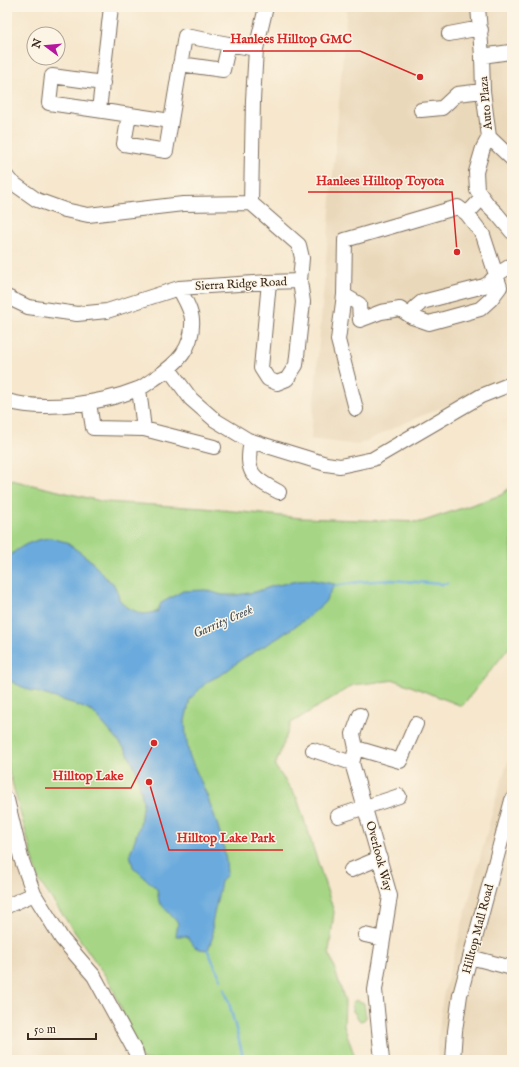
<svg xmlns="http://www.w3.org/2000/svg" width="519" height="1067" font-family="'IM FELL English',serif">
	<rect width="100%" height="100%" fill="#fcf5e5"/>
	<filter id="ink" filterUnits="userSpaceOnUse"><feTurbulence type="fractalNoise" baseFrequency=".025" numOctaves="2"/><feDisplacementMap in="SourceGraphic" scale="8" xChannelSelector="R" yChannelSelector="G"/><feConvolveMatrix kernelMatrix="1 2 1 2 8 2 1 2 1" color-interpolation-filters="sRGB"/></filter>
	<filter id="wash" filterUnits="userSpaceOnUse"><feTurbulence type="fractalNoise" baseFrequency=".012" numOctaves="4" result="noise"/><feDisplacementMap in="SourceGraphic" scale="16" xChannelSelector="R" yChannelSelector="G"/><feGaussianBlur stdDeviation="0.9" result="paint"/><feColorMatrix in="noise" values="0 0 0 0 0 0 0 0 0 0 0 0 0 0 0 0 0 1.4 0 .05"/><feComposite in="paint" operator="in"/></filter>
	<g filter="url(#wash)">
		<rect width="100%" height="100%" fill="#f6e7cd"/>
		<path fill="#ead8ba" d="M347,7H512V378L400,425L358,445L311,439Z
			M512,750V1060H438L437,1047L443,996L498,791Z
			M7,786L35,880L110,991L132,1060H7Z"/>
		<path fill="#a6d685" stroke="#708052" d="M7,479L105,502L204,508L301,518L421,522L501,495L512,486V644L462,706L395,680L353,685L291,723L275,766L297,798L334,912L329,952L345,1001L344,1026L356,1060H142L111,984L39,881L7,764Z
			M356,1000L364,1003L366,1017L364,1020L360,1021L353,1011L352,1003Z"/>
		<path fill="#6aaadd" stroke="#526a7e" d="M51,538L66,542L89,559L108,580L113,583L118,593L119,599L126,607L142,614L157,612L161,603L183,591L206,590L222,595H236L255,592L273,586L297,581L312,580L335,584L325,602L307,618L278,638L242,659L224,673L207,682L190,699L185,721L186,736L189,755L206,793L216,820L223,843L226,861L227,874L221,882L212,923L213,936L208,950C194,949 194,947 187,936H176L178,923L159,902L157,889L133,867L130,854L140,824L143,801L136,770L126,750L93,712L72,703L29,690L12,682L7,679V559C18,546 35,539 51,538Z"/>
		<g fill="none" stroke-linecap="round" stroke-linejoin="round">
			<path stroke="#6aaadd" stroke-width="2.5" d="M333,586L359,582L391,580L442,584L448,583
				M207,949L221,979
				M224,988L228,999L244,1060"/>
		</g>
	</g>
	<g filter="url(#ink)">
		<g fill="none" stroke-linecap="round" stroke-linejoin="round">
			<g stroke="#7c6c5b" stroke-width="16">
				<path id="minor" d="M478,7L482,56L483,91L489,137L483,148L476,172L477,190L488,205L497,214L512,232
					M449,34L470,30H481
					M482,56L510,52
					M180,64L223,70L229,44
					M103,83L52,76L49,103L171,121
					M99,110L111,7
					M421,110L442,108L457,94L483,91
					M129,115L124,144L166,151L185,36L256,49
					M489,137L512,159
					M7,177L10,181L37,200L65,210L88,215L183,204L251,203
					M251,203L299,245L302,258L300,281L303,302L296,365L287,379L277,383L268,379L261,368L269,282
					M251,203L253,100L256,49L266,7
					M344,295L359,304L360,320L381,312L400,309L412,317L429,323L480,309L491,299L500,287L483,235L467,214L482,198
					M7,297L28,307L77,314L107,311L179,288L269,282L300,281
					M412,317L416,307L422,302L484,286L489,283L496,275L512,265
					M169,369L191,399L215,420L248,440L326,464L340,466L373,459L481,396L506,386L512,385
					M139,389L144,429
					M7,401C44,412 103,403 138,389C144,387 149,382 154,379C177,364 194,348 192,319C191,308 183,297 179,288
					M89,403L93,428L144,429L214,447
					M356,409L338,340L344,295L345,240L458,207L467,214
					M251,441C245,473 252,478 279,492
					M356,748L352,763L390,896L375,990L382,1060
					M356,748L400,761L416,724
					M356,748L353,734L360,715
					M313,750L352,763
					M7,800L21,858L34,894L62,939L94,976L136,1053L138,1060
					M338,816L399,796
					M351,870L380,858
					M7,906L34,894
					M365,935L383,939
					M470,957L512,968
					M453,1060L455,1031L460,995L512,800"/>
			</g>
			<use href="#minor" stroke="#fff" stroke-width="14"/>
		</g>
	</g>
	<g text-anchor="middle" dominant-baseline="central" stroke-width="3" stroke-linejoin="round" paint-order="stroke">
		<g font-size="12" fill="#3b2a1e" stroke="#fcf5e5">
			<text transform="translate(486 103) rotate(-95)">Auto Plaza</text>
			<text transform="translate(241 284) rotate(-3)">Sierra Ridge Road</text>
			<text transform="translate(379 856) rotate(75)">Overlook Way</text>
			<text transform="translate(478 929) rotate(-75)">Hilltop Mall Road</text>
		</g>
		<g font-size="13" font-style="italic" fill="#4b5761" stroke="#fcf5e5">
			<text transform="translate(223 622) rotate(-24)">Garrity Creek</text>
		</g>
	</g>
	<path fill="none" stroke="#d62828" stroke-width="1.5" d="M420 77L360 51H223M457 252L452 192H308M154 743L131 788H45M149 782L169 850H283"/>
	<g fill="#d62828" stroke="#fcf5e5" stroke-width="1.5">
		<circle cx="420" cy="77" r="4"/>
		<circle cx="457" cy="252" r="4"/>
		<circle cx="154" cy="743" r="4"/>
		<circle cx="149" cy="782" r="4"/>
	</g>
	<g font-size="13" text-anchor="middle" font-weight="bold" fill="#d62828" stroke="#fcf5e5" stroke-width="3" stroke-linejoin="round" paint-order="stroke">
		<text x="291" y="43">Hanlees Hilltop GMC</text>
		<text x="380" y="185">Hanlees Hilltop Toyota</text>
		<text x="88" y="780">Hilltop Lake</text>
		<text x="226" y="842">Hilltop Lake Park</text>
	</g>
	<rect width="519" height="1067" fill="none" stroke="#fcf5e5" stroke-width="24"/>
	<g transform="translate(46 46) rotate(286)"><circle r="19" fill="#fcf5e5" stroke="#afa495"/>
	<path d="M0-3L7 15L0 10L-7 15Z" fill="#b5179e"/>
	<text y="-6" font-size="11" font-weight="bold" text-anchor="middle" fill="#3b2a1e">N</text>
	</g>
	<path d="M28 1033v6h68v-6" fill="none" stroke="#3b2a1e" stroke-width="2"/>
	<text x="34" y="1033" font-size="12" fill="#3b2a1e" stroke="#fcf5e5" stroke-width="3" paint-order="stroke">50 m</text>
</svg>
